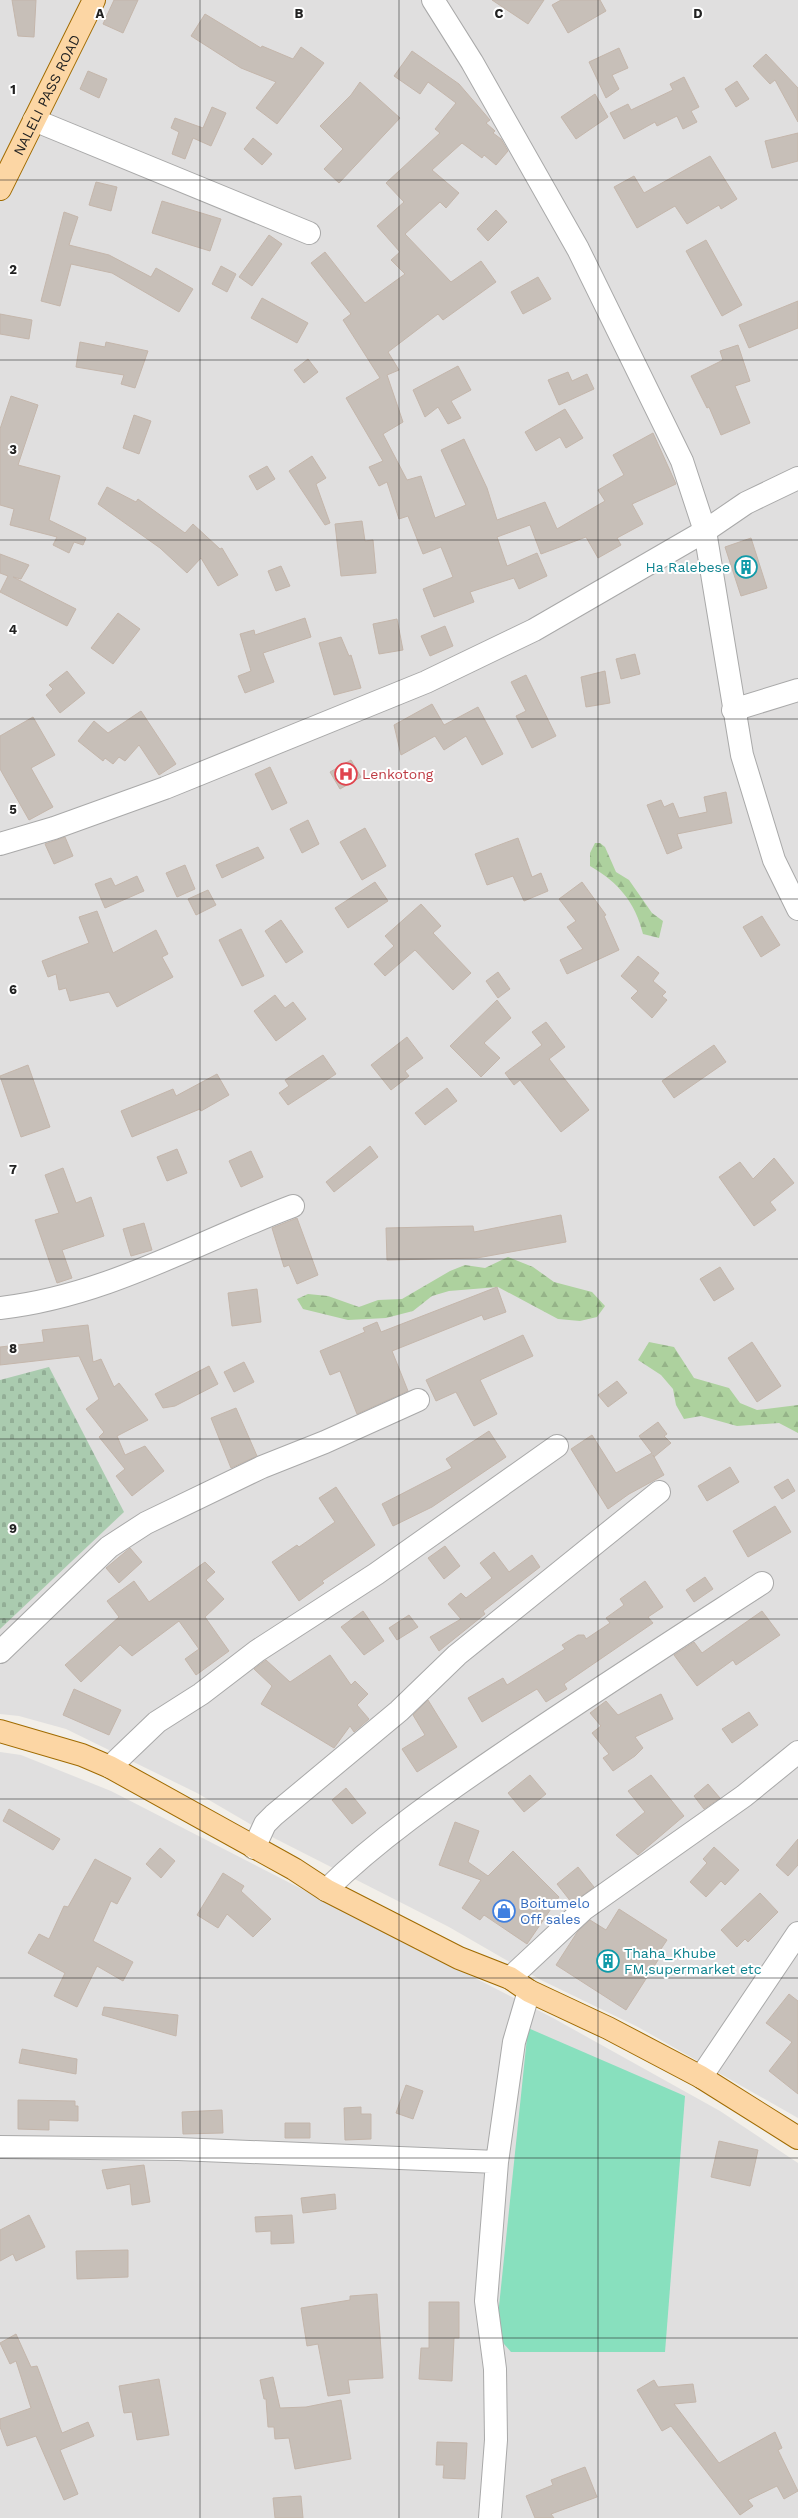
<svg xmlns="http://www.w3.org/2000/svg" width="798" height="2518" font-family="'Work Sans',sans-serif">
	<defs>
		<pattern id="forest-firs" width="22" height="20" patternUnits="userSpaceOnUse"><rect width="22" height="20" fill="#add19e"/><path d="M5 1l3.5 6h-7zM16 11l3.5 6h-7z" fill="#95b388"/></pattern>
		<pattern id="cemetery-stones" width="16" height="16" patternUnits="userSpaceOnUse"><rect width="16" height="16" fill="#aacbaf"/><path d="M2 7V4a2 2 0 0 1 4 0v3zM10 15v-3a2 2 0 0 1 4 0v3z" fill="#92ae96"/></pattern>
	</defs>
	<rect width="100%" height="100%" fill="#f2efe9"/>
	<path fill="#e0dfdf" d="M0,0H798V2118L638,2027L541,1980L449,1927L274,1838L197,1793L66,1729L19,1716L0,1714Z
		M0,1752L21,1755L111,1791L553,2018L720,2111L798,2163V2518H0Z"/>
	<path fill="url(#forest-firs)" d="M595,843H600L605,847L616,872L629,880L652,913L663,921L659,938L643,934C635,902 619,883 590,866V853Z
		M508,1257L533,1267L554,1282L592,1292L605,1306L597,1317L580,1321L558,1319L498,1287L449,1291L432,1296L413,1311L386,1318L348,1320L303,1309L297,1299L308,1294L328,1296L359,1307L378,1300L402,1299L450,1271L465,1265L485,1268Z
		M649,1342L674,1347L694,1378L729,1388L740,1403L757,1410L798,1405V1433L779,1423L737,1426L701,1416L684,1419L676,1405L673,1389L661,1375L638,1360Z"/>
	<path fill="url(#cemetery-stones)" d="M49,1367L124,1512L0,1629V1380Z"/>
	<path fill="#88e0be" d="M528,2028L685,2096L665,2352H511L496,2335Z"/>
	<path fill="#c7bfb8" stroke="#c4b6ab" d="M12,0H36L34,37L18,36Z
		M114,0H138L123,33L103,24Z
		M492,0H544L528,24Z
		M561,0H600L606,11L568,33L552,5Z
		M205,14L261,48L262,46L293,59L301,47L324,63L277,124L256,108L276,82L241,68L191,36Z
		M619,48L628,68L612,75L619,89L606,98L589,62Z
		M412,51L459,84L490,120L486,123L495,131L493,133L501,139L508,151L496,165L484,155L482,158L462,143L432,170L459,193L446,208L440,202L405,234L451,282L481,261L496,282L443,320L438,314L388,352L399,370L387,375L403,422L383,434L407,480L421,476L435,518L466,505L441,450L464,439L487,488L497,520L545,502L557,529L605,501L598,490L624,475L613,455L653,433L676,484L632,504L643,524L617,538L621,545L598,558L586,537L541,554L530,525L497,537L507,566L537,553L547,576L519,589L514,578L470,592L474,602L434,617L423,589L453,577L441,547L423,554L408,516L399,519L387,482L379,486L369,467L383,461L346,398L380,378L343,320L351,314L311,263L325,252L365,303L405,274L391,260L400,252L377,226L404,202L386,183L440,133L435,129L456,103L428,82L420,94L394,76Z
		M766,54L798,88V122L775,80L770,84L753,66Z
		M88,71L107,79L99,98L80,89Z
		M684,77L699,107L691,111L697,122L683,129L677,116L657,126L655,122L624,139L610,113L628,104L631,110L673,90L670,84Z
		M737,81L749,99L736,107L725,89Z
		M360,82L400,118L339,183L324,169L343,149L320,126L351,95Z
		M595,94L608,117L576,139L561,117Z
		M212,107L226,113L211,146L193,138L185,159L172,154L179,132L171,128L175,118L203,128Z
		M798,133V161L772,168L765,141Z
		M253,138L272,154L262,165L244,149Z
		M710,156L737,199L721,209L719,205L687,224L675,206L637,228L614,187L634,176L644,193Z
		M96,182L117,187L111,211L89,205Z
		M162,201L221,219L210,251L152,233Z
		M496,210L507,222L488,241L477,229Z
		M64,212L78,217L69,245L109,255L151,277L156,268L193,289L179,312L112,273L71,264L60,306L41,301Z
		M269,235L282,244L252,286L239,277Z
		M706,240L742,305L722,316L686,251Z
		M221,266L236,274L227,292L212,284Z
		M538,277L551,299L523,314L511,292Z
		M262,298L308,323L297,343L251,318Z
		M798,301V328L749,348L739,325Z
		M0,314L32,320L29,339L0,334Z
		M80,342L105,347L106,342L148,351L135,388L121,384L124,375L76,367Z
		M738,345L750,381L735,386L750,423L721,435L709,407L707,408L691,376L723,360L720,351Z
		M308,359L318,372L304,383L294,370Z
		M458,366L471,390L451,401L461,418L448,424L438,407L425,417L413,390Z
		M568,372L572,381L587,374L594,389L559,405L548,380Z
		M11,396L38,405L18,465L60,476L49,520L86,538L83,545L74,542L69,553L53,545L57,537L10,525L14,509L0,505V429Z
		M565,409L583,438L566,448L560,437L536,451L525,432Z
		M134,415L151,421L139,454L123,448Z
		M312,456L326,478L316,484L330,523L325,525L289,471Z
		M267,466L275,479L257,490L249,476Z
		M107,487L136,502L138,499L185,533L193,524L220,549L222,548L238,575L218,586L201,558L187,573L160,548L98,504Z
		M362,521L365,541L373,540L376,573L341,576L335,524Z
		M751,538L767,588L741,596L725,547Z
		M0,554L29,565L21,579L13,577L76,609L67,626L0,592L8,576L0,573Z
		M281,566L290,586L276,591L268,571Z
		M118,613L140,629L113,664L91,648Z
		M305,618L311,637L263,653L274,682L245,693L238,676L251,671L240,634L254,630L255,635Z
		M397,619L403,650L379,654L373,624Z
		M445,626L453,646L430,656L421,636Z
		M341,637L349,656L351,655L361,688L334,695L319,643Z
		M635,654L640,674L621,679L616,659Z
		M67,671L85,693L60,713L46,695L53,689L49,685Z
		M605,671L610,703L586,707L581,677Z
		M526,675L556,736L532,748L516,716L526,711L511,682Z
		M432,704L444,725L478,707L503,754L482,765L466,736L444,750L435,736L401,755L394,725Z
		M141,711L176,764L159,775L139,745L125,761L119,757L113,764L105,758L103,761L78,741L94,721L108,733Z
		M33,717L55,755L31,768L53,807L29,820L0,769V736Z
		M351,760L361,777L340,789L330,772Z
		M270,767L287,803L272,810L255,774Z
		M726,792L732,823L677,834L682,848L667,854L647,805L661,800L664,807L673,803L679,818L707,812L704,797Z
		M308,820L319,844L302,853L290,829Z
		M365,828L386,866L362,880L340,842Z
		M65,837L73,856L54,864L45,844Z
		M518,838L532,877L541,873L548,891L524,901L513,876L487,885L475,854Z
		M258,847L264,858L222,878L216,865Z
		M185,865L195,889L177,897L166,873Z
		M137,876L144,891L105,908L95,884L111,878L115,886Z
		M375,882L388,901L348,928L335,908Z
		M582,882L606,915L604,916L619,950L567,974L560,960L583,949L567,927L576,921L559,899Z
		M208,890L216,905L196,915L188,899Z
		M421,904L441,926L433,933L471,973L453,990L415,950L385,976L374,964L394,946L385,936Z
		M97,911L113,953L156,930L168,954L162,957L173,977L117,1007L109,992L70,1001L66,988L59,990L56,974L48,977L42,961L89,943L79,917Z
		M762,916L780,945L761,957L743,927Z
		M281,920L303,952L286,963L265,931Z
		M241,929L264,976L242,986L219,940Z
		M638,956L659,973L653,981L666,992L662,996L667,1000L652,1018L631,998L638,991L621,976Z
		M498,972L510,989L498,998L486,981Z
		M275,995L285,1008L293,1002L306,1019L276,1041L254,1011Z
		M497,1000L511,1018L484,1043L500,1058L481,1077L450,1046Z
		M546,1022L565,1047L549,1059L589,1110L561,1132L520,1080L514,1085L505,1073L542,1045L532,1032Z
		M407,1037L423,1058L405,1071L409,1076L391,1090L371,1065Z
		M714,1045L726,1062L674,1098L662,1081Z
		M323,1055L336,1074L288,1105L279,1093L289,1086L285,1080Z
		M28,1065L50,1127L21,1137L0,1076Z
		M217,1074L229,1095L201,1111L200,1109L132,1137L121,1111L173,1089L176,1096Z
		M447,1088L457,1101L425,1125L415,1113Z
		M370,1146L378,1157L334,1192L326,1182Z
		M177,1149L187,1173L167,1181L157,1157Z
		M251,1151L263,1177L241,1187L229,1161Z
		M774,1158L794,1183L770,1202L776,1210L754,1226L719,1177L740,1162L753,1179Z
		M63,1168L76,1203L91,1197L104,1236L62,1250L72,1278L57,1283L35,1220L59,1213L45,1175Z
		M561,1215L566,1242L477,1258L387,1260L386,1228L473,1226L474,1232Z
		M297,1218L318,1275L297,1284L289,1265L284,1267L272,1228Z
		M144,1223L152,1250L131,1256L123,1229Z
		M720,1267L734,1289L714,1301L700,1279Z
		M497,1287L506,1312L484,1320L482,1315L392,1351L408,1391L357,1414L340,1371L330,1375L320,1351L365,1332L363,1328L377,1322L381,1332Z
		M257,1289L261,1322L232,1326L228,1293Z
		M88,1325L93,1362L101,1359L114,1387L119,1383L148,1420L117,1436L125,1455L145,1446L164,1471L132,1496L116,1476L125,1469L99,1437L104,1432L86,1409L99,1399L79,1356L0,1365V1347L44,1342L42,1330Z
		M523,1335L533,1356L480,1380L497,1414L474,1426L456,1392L436,1401L426,1380Z
		M752,1342L781,1386L757,1402L728,1358Z
		M244,1362L254,1382L234,1392L224,1372Z
		M209,1366L218,1384L175,1406L163,1408L155,1394Z
		M617,1381L627,1393L608,1407L598,1395Z
		M236,1408L257,1456L231,1468L211,1418Z
		M658,1422L667,1434L664,1436L671,1443L654,1457L653,1455L664,1475L629,1494L608,1509L571,1449L592,1435L616,1473L652,1453L639,1436Z
		M489,1431L506,1457L432,1507L393,1526L382,1504L452,1468L446,1459Z
		M730,1467L739,1482L707,1501L698,1486Z
		M788,1479L795,1491L782,1499L774,1487Z
		M336,1487L375,1545L322,1581L324,1583L299,1601L272,1562L297,1545L299,1547L335,1522L319,1498Z
		M775,1506L791,1532L748,1557L733,1531Z
		M445,1546L460,1566L444,1579L428,1558Z
		M130,1548L142,1562L119,1583L106,1568Z
		M494,1552L509,1572L532,1555L540,1567L483,1611L485,1614L439,1651L430,1637L461,1619L448,1604L461,1593L466,1598L492,1578L480,1563Z
		M205,1562L215,1572L206,1580L224,1599L205,1617L229,1651L196,1675L185,1659L199,1649L179,1621L132,1656L120,1645L81,1682L65,1665L119,1617L107,1601L134,1581L149,1602Z
		M705,1577L713,1589L694,1602L686,1590Z
		M645,1581L663,1607L648,1617L653,1623L564,1684L567,1689L546,1702L537,1689L482,1722L468,1698L503,1678L507,1685L565,1649L562,1645L578,1635H584L586,1639L610,1623L606,1618L624,1605L620,1599Z
		M363,1611L384,1641L364,1655L341,1627Z
		M762,1611L780,1635L736,1665L733,1660L697,1686L674,1655L694,1642L702,1653Z
		M409,1615L418,1627L397,1640L389,1628Z
		M330,1655L351,1685L355,1681L368,1694L357,1705L369,1719L354,1732L350,1726L334,1748L261,1704L272,1686L254,1669L266,1660L290,1682Z
		M74,1689L121,1710L109,1735L63,1715Z
		M661,1694L673,1719L635,1737L643,1748L635,1756L613,1771L603,1758L609,1754L592,1733L601,1726L590,1713L606,1701L618,1715Z
		M428,1700L457,1747L417,1772L402,1749L425,1735L413,1715Z
		M749,1712L758,1725L732,1743L722,1729Z
		M530,1775L546,1794L524,1812L508,1793Z
		M651,1775L684,1816L638,1855L616,1835L645,1812L628,1791Z
		M708,1784L720,1798L704,1809L694,1796Z
		M346,1788L366,1813L352,1824L332,1800Z
		M9,1809L60,1839L53,1850L3,1821Z
		M455,1822L479,1831L468,1862L488,1876L513,1851L559,1897L527,1944L484,1915L480,1920L462,1908L481,1880L439,1865Z
		M798,1839V1865L788,1876L776,1865Z
		M714,1847L739,1870L725,1885L721,1881L706,1897L690,1882L707,1863L703,1859Z
		M160,1848L175,1861L161,1878L146,1864Z
		M95,1859L131,1878L117,1904L111,1901L93,1941L133,1962L123,1981L97,1966L77,2007L54,1996L65,1973L28,1953L39,1934L49,1939L64,1906L68,1907Z
		M578,1867L594,1887L572,1903L557,1884Z
		M223,1873L244,1886L241,1891L271,1919L253,1937L227,1914L218,1928L197,1915Z
		M760,1893L778,1912L748,1942L745,1939L737,1947L721,1930Z
		M619,1909L667,1940L657,1955L660,1957L626,2010L556,1965L578,1931L590,1920L606,1930Z
		M789,1994L798,2001V2094L769,2071L792,2042L766,2023Z
		M104,2007L178,2015L176,2036L102,2015Z
		M22,2049L77,2059L76,2074L19,2063Z
		M406,2085L423,2091L413,2119L396,2113Z
		M18,2100L75,2101V2106H78V2121L49,2120V2130L18,2129Z
		M361,2107V2114H371V2139L345,2140L344,2108Z
		M222,2110L223,2133L183,2134L182,2112Z
		M285,2123H310V2138H285Z
		M719,2141L758,2150L750,2186L711,2177Z
		M144,2165L150,2202L132,2205L130,2184L107,2189L102,2170Z
		M335,2194L336,2209L303,2213L301,2198Z
		M29,2215L45,2247L16,2261L13,2254L0,2261V2230Z
		M292,2215L294,2243L271,2244V2231L256,2232L255,2217Z
		M128,2250V2277L77,2279L76,2251Z
		M377,2294L383,2378L348,2380L350,2393L328,2396L318,2344L307,2346L301,2308L350,2300V2296Z
		M429,2302H459V2338H454L452,2381L419,2379L421,2348H429Z
		M16,2334L31,2367L37,2366L62,2433L88,2422L94,2436L60,2450L78,2494L64,2500L36,2436L7,2446L0,2427V2419L31,2408L16,2361L10,2364L0,2343Z
		M273,2377L280,2408L306,2407L341,2400L351,2459L295,2469L289,2438L275,2439L274,2427H268L266,2399H264L260,2380Z
		M159,2379L169,2435L137,2440L132,2412L124,2413L119,2386Z
		M654,2380L658,2387L693,2384L696,2402L674,2404L719,2463L775,2432L782,2448L778,2450L798,2491L784,2499L777,2486L748,2500L753,2506L740,2515L671,2426L662,2431L637,2390Z
		M437,2442L467,2443L465,2479L443,2478L444,2465H436Z
		M585,2467L597,2497L551,2514L554,2518H535L526,2496L553,2485L551,2480Z
		M301,2496L303,2518H275L273,2498Z"/>
	<g fill="none" stroke-linecap="round" stroke-linejoin="round">
		<g stroke="#a9a9a9" stroke-width="24">
			<path id="minor" d="M433,0L472,62L578,249L682,461L705,531L742,755L774,860L798,909
				M34,120L309,233
				M733,710L798,690
				M0,844L54,828L165,788L426,682L534,630L705,531L746,503L798,478
				M0,1308C106,1296 195,1243 293,1206
				M0,1652L109,1547L146,1523L262,1467L325,1442L418,1400
				M110,1767L157,1722L201,1694L257,1651L376,1574L557,1446
				M254,1848L265,1824L274,1815L399,1711L457,1655L659,1492
				M326,1890C378,1839 439,1797 499,1756C585,1697 674,1640 762,1583
				M510,1978L584,1909L744,1796L798,1752
				M701,2077L798,1933
				M0,2147L178,2149L497,2162
				M490,2518L496,2440L495,2369L486,2301L497,2162L514,2042L529,1991"/>
		</g>
		<g stroke="#a06b00" stroke-width="24">
			<g id="major">
				<path id="s1" d="M0,189L94,0"/>
				<path d="M0,1731L82,1755L110,1767L294,1869L326,1890L459,1958L510,1978L529,1991L608,2028L701,2077L798,2138"/>
			</g>
		</g>
		<use href="#minor" stroke="#fff" stroke-width="22"/>
		<use href="#major" stroke="#fcd6a4" stroke-width="22"/>
	</g>
	<path fill="none" stroke="#222" stroke-width="1" stroke-opacity="0.55" d="M200,0V2518M399,0V2518M598,0V2518M0,180H798M0,360H798M0,540H798M0,719H798M0,899H798M0,1079H798M0,1259H798M0,1439H798M0,1619H798M0,1799H798M0,1978H798M0,2158H798M0,2338H798"/>
	<defs>
		<g id="building-ring" transform="scale(1.15)"><circle r="9.5" fill="#fff" stroke="#0f9aa8" stroke-width="1.5"/><path d="M-4-6H4V6H1V3H-1V6H-4ZM-2.5-4.3h1.7v1.8h-1.7ZM.8-4.3h1.7v1.8H.8ZM-2.5-1h1.7V.8h-1.7ZM.8-1h1.7V.8H.8Z" fill="#0f9aa8"/></g>
		<g id="hospital-ring" transform="scale(1.15)"><circle r="9.5" fill="#fff" stroke="#e0444e" stroke-width="1.5"/><path d="M-5-5h3v3.5h4V-5h3V5h-3V1.5h-4V5h-3Z" fill="#e0444e"/></g>
		<g id="shop-ring" transform="scale(1.15)"><circle r="9.5" fill="#fff" stroke="#3f7fe0" stroke-width="1.5"/><path d="M-5-2.5h2.3a2.7 3.5 0 0 1 5.4 0H5L5.5 6h-11ZM-1.5-2.5h3a1.5 2.3 0 0 0-3 0Z" fill="#3f7fe0"/></g>
	</defs>
	<g fill-rule="evenodd">
		<use href="#building-ring" x="746" y="567"/>
		<use href="#hospital-ring" x="346" y="774"/>
		<use href="#shop-ring" x="504" y="1911"/>
		<use href="#building-ring" x="608" y="1961"/>
	</g>
	<g text-anchor="middle" dominant-baseline="central" stroke-width="4" stroke-linejoin="round" paint-order="stroke">
		<g font-size="14" fill="#222" stroke="#fff">
			<text stroke="none"><textPath href="#s1" startOffset="105">NALELI PASS ROAD</textPath></text>
		</g>
		<g font-size="14" fill="#0d838f" stroke="#fff" text-anchor="end">
			<text x="730" y="567">Ha Ralebese</text>
			<text x="624" y="1953" text-anchor="start">Thaha_Khube<tspan x="624" dy="16">FM,supermarket etc</tspan></text>
		</g>
		<g font-size="14" fill="#be3a42" stroke="#fff" text-anchor="start">
			<text x="362" y="774">Lenkotong</text>
		</g>
		<g font-size="14" fill="#366cbe" stroke="#fff" text-anchor="start">
			<text x="520" y="1903">Boitumelo<tspan x="520" dy="16">Off sales</tspan></text>
		</g>
	</g>
	<g font-size="13" text-anchor="middle" font-weight="bold" fill="#222" stroke="#fff" stroke-width="4" stroke-linejoin="round" paint-order="stroke">
		<text x="100" y="18">A</text>
		<text x="299" y="18">B</text>
		<text x="499" y="18">C</text>
		<text x="698" y="18">D</text>
		<text x="13" y="94">1</text>
		<text x="13" y="274">2</text>
		<text x="13" y="454">3</text>
		<text x="13" y="634">4</text>
		<text x="13" y="814">5</text>
		<text x="13" y="994">6</text>
		<text x="13" y="1174">7</text>
		<text x="13" y="1353">8</text>
		<text x="13" y="1533">9</text>
	</g>
</svg>
